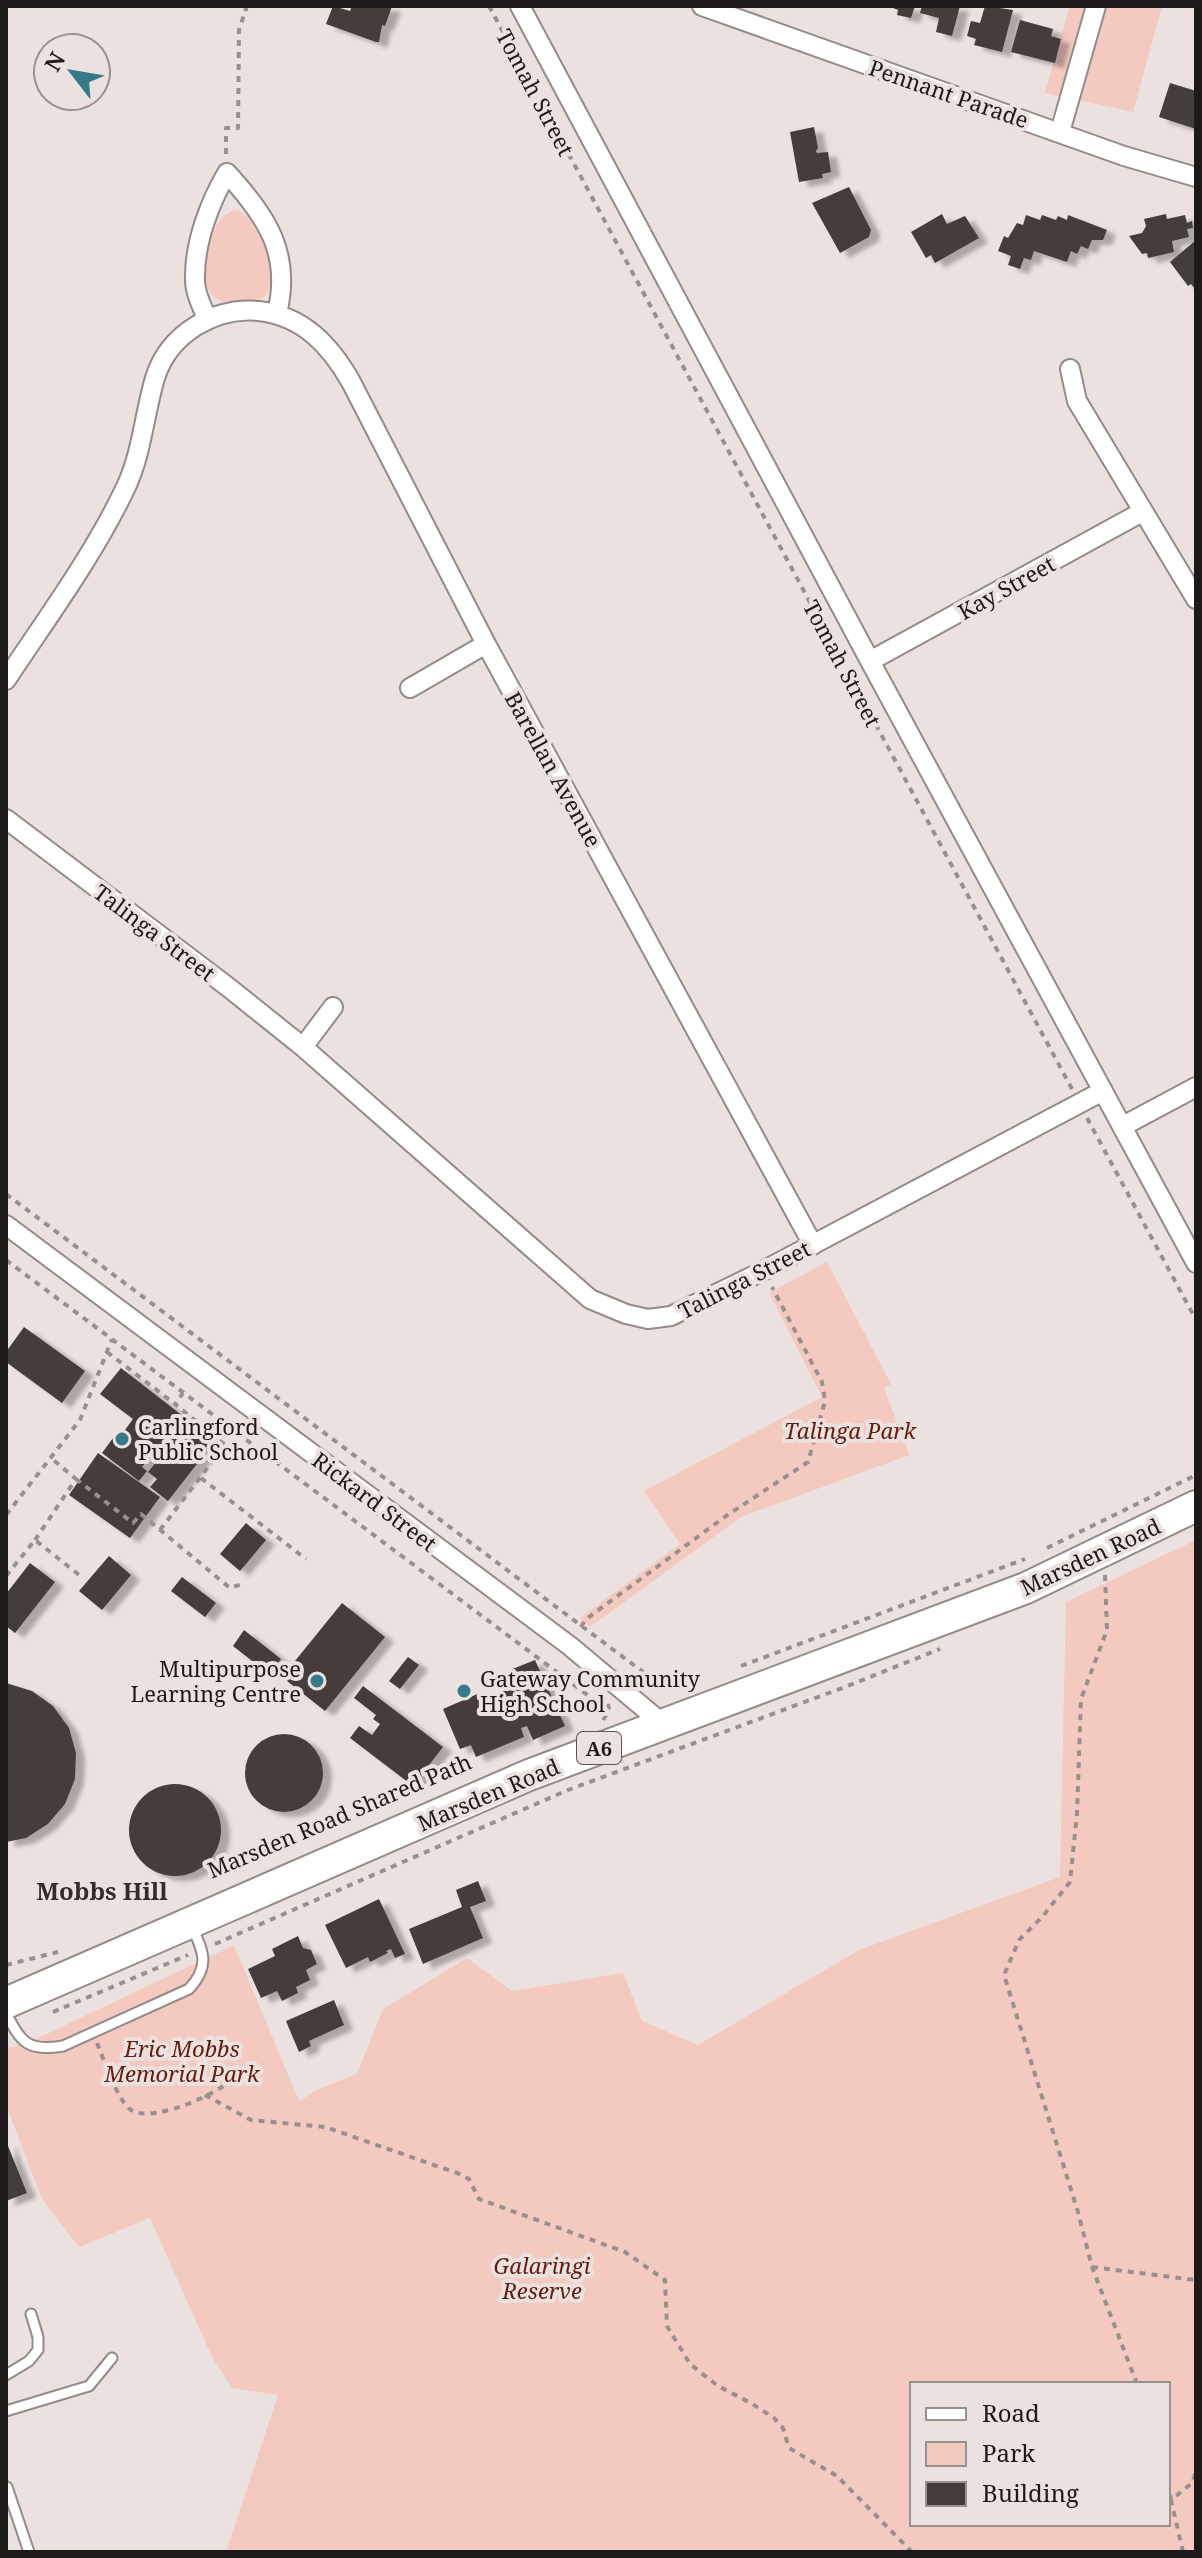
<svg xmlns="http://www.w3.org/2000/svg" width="1202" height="2558" font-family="'Noto Serif',serif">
	<defs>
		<filter id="shadow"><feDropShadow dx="9" dy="5" stdDeviation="2" flood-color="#0004"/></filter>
	</defs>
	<rect width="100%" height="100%" fill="#ebe1df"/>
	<path fill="#f4c9c0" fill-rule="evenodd" d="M1070,6H1162L1133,112L1045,93Z
		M236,210C257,215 287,281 262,298C254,303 246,302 238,303C179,307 208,212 236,210Z
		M827,1262L891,1384L884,1388L909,1455L741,1517L590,1627L580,1618L680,1544L644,1491L822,1397L769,1293Z
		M1196,1540V2552H226L278,2395L232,2388L212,2357L150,2218L79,2247L42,2199L6,2105V2049L32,2041L234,1945L299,2101L321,2088L357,2074L383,2009L467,1958L512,1991L623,1973L642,2021L698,2045L859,1950L1060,1877L1066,1602ZM912,2384H1168V2524H912Z"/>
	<path fill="#443c3a" filter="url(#shadow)" d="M333,6L350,11L352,6H392L385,26L382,25L379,42H376L326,24Z
		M888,6H915L911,18L897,15L898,10Z
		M922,6H960L952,36L936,32L939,18L920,13Z
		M985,6L1013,10L1002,52L974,45L976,39L967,36L971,21L980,23Z
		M1020,20L1053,29L1051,36L1061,39L1055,63L1011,52Z
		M1170,83L1196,91V129L1159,117Z
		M814,127L818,148L816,151L817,153L828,152L831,172L822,174L823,178L799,182L790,132Z
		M849,187L871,230L869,237L840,253L812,203Z
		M942,214L947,224L965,216L979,238L935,263L931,255L926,258L911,232Z
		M1166,214L1167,219L1185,215L1187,223L1192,221L1193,228L1187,229L1189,237L1172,241L1174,252L1148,258L1147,253L1142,254L1129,236L1142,233L1146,226L1144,219Z
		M1026,215L1040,220L1042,215L1056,220L1058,216L1067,220L1068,215L1107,230L1103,240H1092L1088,249L1081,246L1077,254L1071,251L1067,262L1034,251L1031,260L1024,258L1020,269L1008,265L1011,256L998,251L1004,236L1008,238L1017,223L1023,225Z
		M1196,240V290L1191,284L1188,286L1170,262Z
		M24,1327L85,1371L62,1403L6,1362V1352Z
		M121,1368L215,1441L168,1501L150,1487L157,1479L148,1472L165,1451L159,1446L142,1467L147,1471L139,1481L102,1453L113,1438L117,1441L133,1419L100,1394Z
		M98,1453L160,1497L130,1538L69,1495Z
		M246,1523L266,1540L240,1571L220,1554Z
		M109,1556L131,1575L102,1610L79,1591Z
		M30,1563L55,1582L15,1633L6,1626V1594Z
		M182,1577L216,1603L205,1617L171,1591Z
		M342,1603L385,1637L325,1711L282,1677Z
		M244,1630L281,1659L269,1674L233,1646Z
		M408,1657L419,1665L400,1689L389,1681Z
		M535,1660L565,1726L533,1740L527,1726L521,1728L524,1737L476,1757L471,1745L460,1749L443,1709L482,1692L502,1693L509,1682L510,1670Z
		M6,1683L32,1691L53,1706L69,1728L76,1753L75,1779L65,1804L48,1824L26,1838L6,1842Z
		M363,1686L443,1747L413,1786L350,1738L359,1726L372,1735L380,1724L373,1719L376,1715L354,1698Z
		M245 1773a39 39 0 1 1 78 0a39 39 0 1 1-78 0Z
		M129 1830a46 46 0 1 1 92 0a46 46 0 1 1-92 0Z
		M478,1881L486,1901L470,1907L483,1938L423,1964L409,1929L462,1907L456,1890Z
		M379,1899L405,1954L395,1958L391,1949L386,1951L388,1953L370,1962L368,1957L346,1968L325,1925Z
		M298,1936L303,1948L311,1950L317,1964L306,1970L310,1980L296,1987L298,1993L282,2001L277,1991L261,1998L248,1969L275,1956L272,1949Z
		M334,2000L344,2025L309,2041L311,2046L299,2052L286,2021Z
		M6,2141L27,2193L6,2201Z"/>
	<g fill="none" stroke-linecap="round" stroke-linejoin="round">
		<g stroke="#938b89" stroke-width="13">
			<path id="service" d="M6,2012C20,2043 29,2052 63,2046L189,1989C210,1966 204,1953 192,1927
				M6,2375L29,2361L38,2350V2337L31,2314
				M6,2411L89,2386L112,2358
				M7,2487L29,2552"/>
		</g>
		<g stroke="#938b89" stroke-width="22">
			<path id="minor" d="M520,6L870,661L1196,1263
				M702,6L1124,156L1196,177
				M1060,132L1096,6
				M207,318C201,305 194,290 195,276C195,241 210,202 227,173C266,216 292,253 277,313
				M1070,369L1077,401L1196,599
				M870,661L1142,512
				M6,680C47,618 93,556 125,489C142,454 144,415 155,378C169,333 215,307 259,311C303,316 330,345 351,382L486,644L813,1245
				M410,688L486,644
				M6,819L228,987L303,1047L590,1299L626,1314L648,1319L671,1316L761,1272L1103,1091
				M303,1047L333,1007
				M1123,1126L1196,1087
				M6,1225L570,1646L663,1724"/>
		</g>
		<g stroke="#938b89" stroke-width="34">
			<path id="trunk" d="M6,2003L529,1775L1026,1588L1196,1506"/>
		</g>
		<path stroke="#98908f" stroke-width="4" stroke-dasharray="6 6" stroke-linecap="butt" d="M489,6L1072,1089
			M226,154V128H238L239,30L247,6
			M1087,1118L1196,1320
			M6,1194L651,1678L674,1688L692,1685
			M6,1260L609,1711
			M107,1352L175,1404
			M201,1478L306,1559
			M76,1479L133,1523L141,1514L230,1588L245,1583
			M6,1515L80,1420L112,1339
			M160,1530L225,1445L175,1404L183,1393
			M35,1540L76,1479L51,1458
			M1047,1548L1196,1475
			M1105,1575L1107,1630L1081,1699L1077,1814L1070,1882L1042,1917L1019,1940L1004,1975L1078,2212L1092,2267L1137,2384
			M6,1576L35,1540L83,1578
			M581,1627L585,1620L726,1516L808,1462L825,1401L822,1382L772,1287
			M741,1666L1025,1559
			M603,1720L609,1711L608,1703
			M215,1944L568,1790L845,1687L940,1649
			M6,1965L58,1952
			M53,2012L188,1955
			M97,2043C104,2060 117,2100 131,2110C154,2125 230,2089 244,2069
			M205,2095L251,2120L325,2127L457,2173L469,2179L479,2199L625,2252L665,2280L667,2326L690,2364L718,2386L751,2403L774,2418L783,2428L789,2448L837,2476L912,2552
			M1092,2267L1196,2280
			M1168,2483L1171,2500
			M1183,2552L1171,2500L1192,2483L1196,2472"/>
		<use href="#service" stroke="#fff" stroke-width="9"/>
		<use href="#minor" stroke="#fff" stroke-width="18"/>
		<use href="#trunk" stroke="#fff" stroke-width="30"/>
	</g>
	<g fill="#357a88" stroke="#ebe1df" stroke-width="3">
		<circle cx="122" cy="1439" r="8"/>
		<circle cx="317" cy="1681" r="8"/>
		<circle cx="464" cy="1691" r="8"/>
	</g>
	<g text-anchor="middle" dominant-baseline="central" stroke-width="8" stroke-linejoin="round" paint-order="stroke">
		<rect fill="#ebe1df" stroke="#5b5554" stroke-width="2" x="577" y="1732" width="44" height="32" rx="6"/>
		<g font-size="20" font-weight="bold" fill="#1d1919">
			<text x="599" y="1748">A6</text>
		</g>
		<g font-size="22" fill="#1d1919" stroke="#ebe1df">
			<text transform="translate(536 92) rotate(62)">Tomah Street</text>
			<text transform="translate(949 93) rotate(19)">Pennant Parade</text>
			<text transform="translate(1006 587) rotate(-29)">Kay Street</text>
			<text transform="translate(843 663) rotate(62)">Tomah Street</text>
			<text transform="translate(554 769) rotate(61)">Barellan Avenue</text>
			<text transform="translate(155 932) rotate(37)">Talinga Street</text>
			<text transform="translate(744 1279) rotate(-27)">Talinga Street</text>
			<text transform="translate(375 1501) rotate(37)">Rickard Street</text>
			<text transform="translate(1090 1556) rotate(-25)">Marsden Road</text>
			<text transform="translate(488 1794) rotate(-23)">Marsden Road</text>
			<text transform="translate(339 1815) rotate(-23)">Marsden Road Shared Path</text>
		</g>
		<g font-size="22" fill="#1d1919" stroke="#ebe1df" text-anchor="start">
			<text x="138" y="1426">Carlingford<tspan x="138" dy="25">Public School</tspan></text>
			<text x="301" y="1668" text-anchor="end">Multipurpose<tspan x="301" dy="25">Learning Centre</tspan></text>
			<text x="480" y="1678">Gateway Community<tspan x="480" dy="25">High School</tspan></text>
		</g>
		<g font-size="22" font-style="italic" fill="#631c0e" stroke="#ebe1df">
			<text x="850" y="1430">Talinga Park</text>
			<text x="182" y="2048">Eric Mobbs<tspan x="182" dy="25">Memorial Park</tspan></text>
			<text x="542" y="2265">Galaringi<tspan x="542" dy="25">Reserve</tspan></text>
		</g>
		<g font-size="24" font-weight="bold" fill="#332c2a" stroke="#ebe1df">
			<text x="102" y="1890">Mobbs Hill</text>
		</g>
	</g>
	<rect width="1202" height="2558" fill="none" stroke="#1d1919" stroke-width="16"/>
	<rect x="910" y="2382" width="260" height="144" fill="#ebe1df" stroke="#999190" stroke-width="2"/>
	<rect x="926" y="2408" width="40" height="12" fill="#ffffff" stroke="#999190" stroke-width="2"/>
	<text x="982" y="2422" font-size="24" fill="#1d1919">Road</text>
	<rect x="926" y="2442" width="40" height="24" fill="#f4c9c0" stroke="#999190" stroke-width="2"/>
	<text x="982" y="2462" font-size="24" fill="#1d1919">Park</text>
	<rect x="926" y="2482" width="40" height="24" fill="#443c3a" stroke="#999190" stroke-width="2"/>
	<text x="982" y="2502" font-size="24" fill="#1d1919">Building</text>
	<g transform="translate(72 72) rotate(301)"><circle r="38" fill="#ebe1df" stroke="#999190" stroke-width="2"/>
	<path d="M0-6L14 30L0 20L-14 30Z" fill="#357a88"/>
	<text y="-12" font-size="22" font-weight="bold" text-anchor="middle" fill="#1d1919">N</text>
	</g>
</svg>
